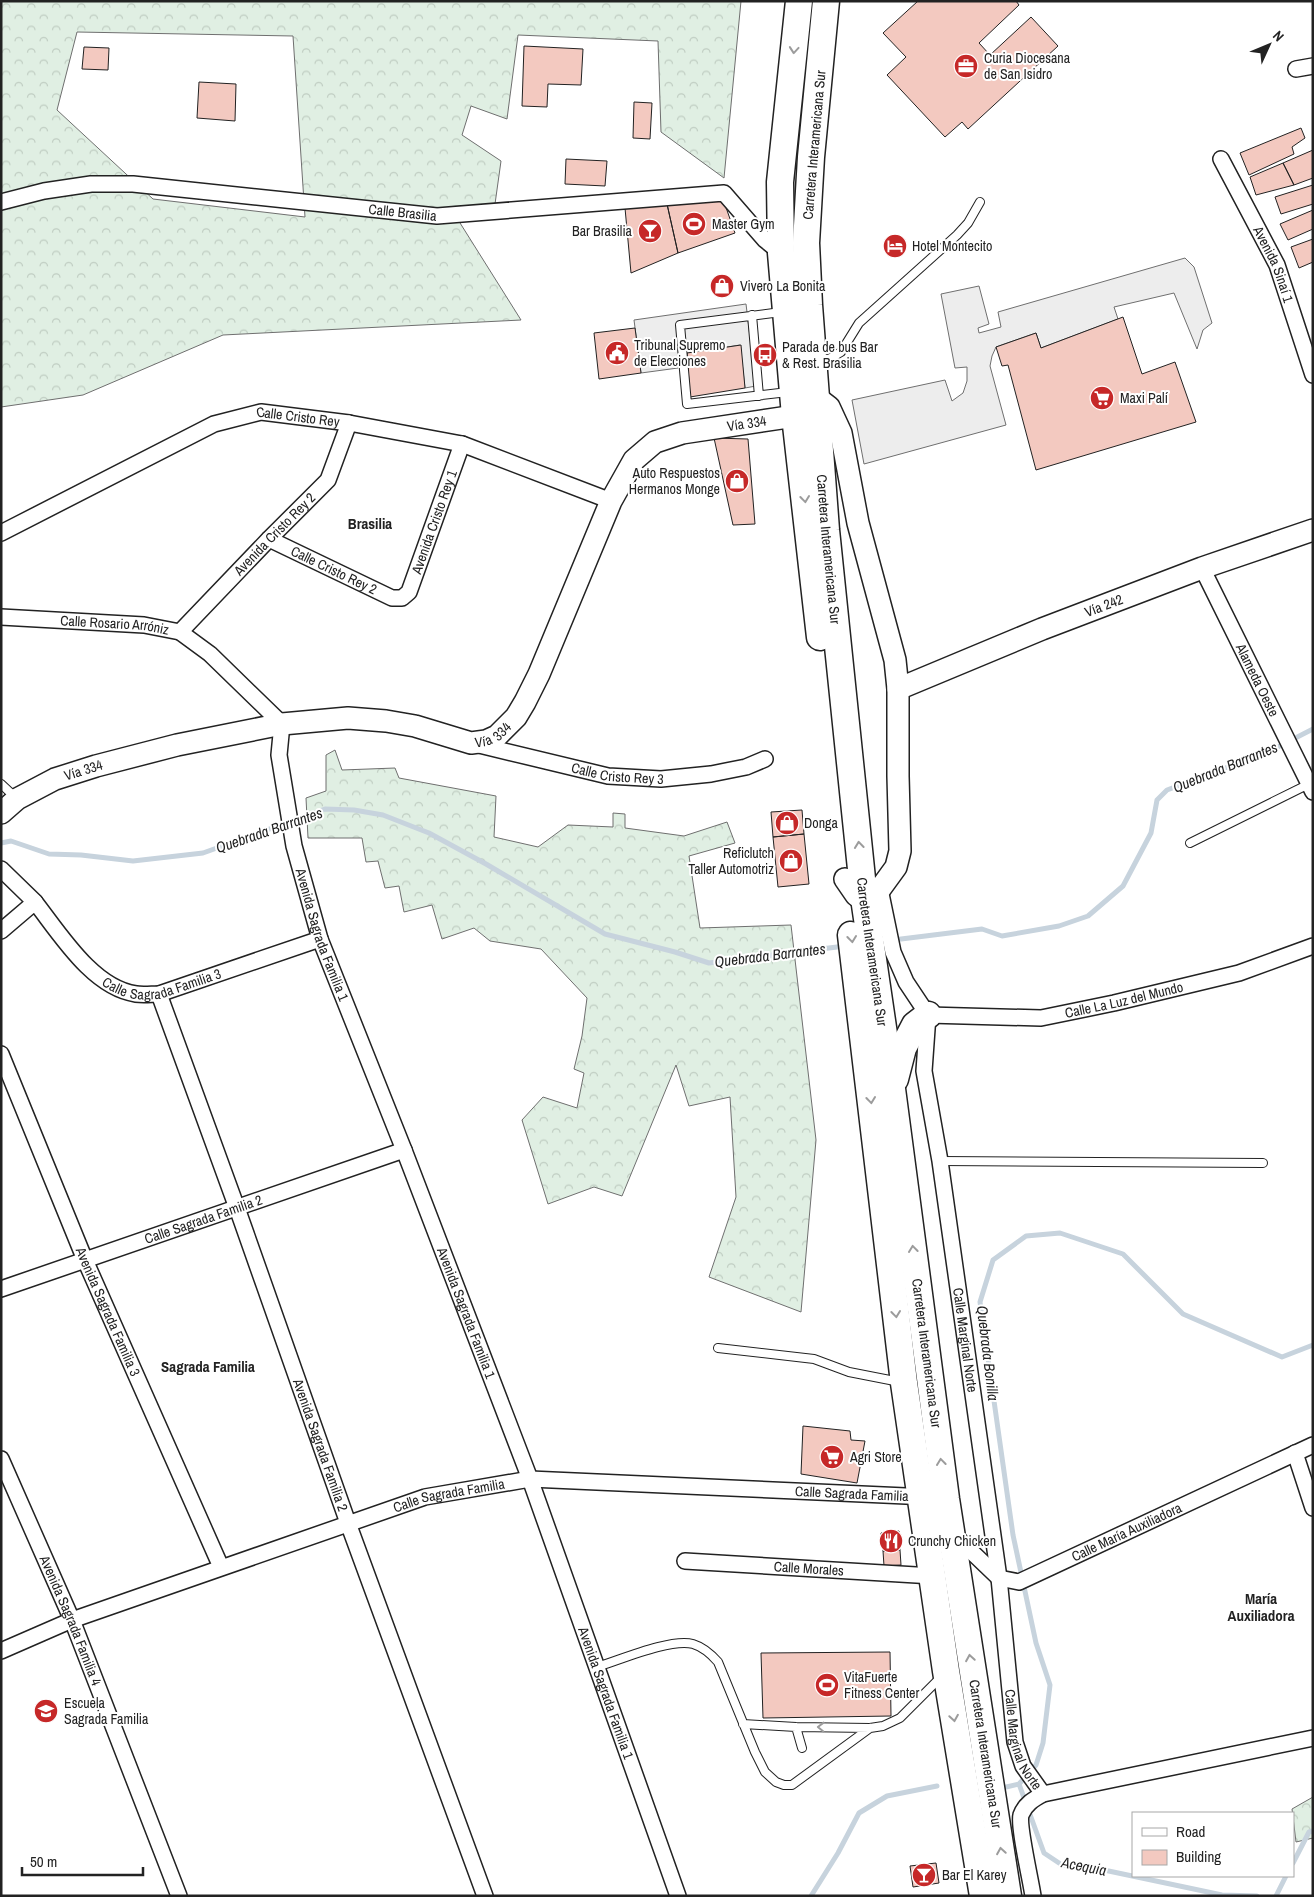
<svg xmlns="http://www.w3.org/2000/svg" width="1314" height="1897" font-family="'Archivo Narrow',sans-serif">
	<defs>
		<pattern id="forest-crowns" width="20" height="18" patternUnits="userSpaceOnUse" patternTransform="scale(1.25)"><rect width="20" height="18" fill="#e0efe3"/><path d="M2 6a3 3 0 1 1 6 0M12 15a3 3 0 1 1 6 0" fill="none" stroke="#c0cdc2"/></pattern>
	</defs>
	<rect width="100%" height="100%" fill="#fff"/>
	<path fill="url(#forest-crowns)" stroke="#6f6f6f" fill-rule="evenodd" d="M1,1H741L724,178L661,132L658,41L518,35L507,119L471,106L462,135L501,161L495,204L450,207L521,320L223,335L83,395L1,407ZM77,32L293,36L305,217L153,199L57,110Z
		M335,750L342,770L395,768L399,778L496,796L494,837L538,847L568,825L613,827V813L625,814V828L684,836L727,822L735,843L689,856L700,928L791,925L816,1140L801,1312L709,1277L736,1197L730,1097L689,1106L676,1065L622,1196L594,1187L548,1204L522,1120L543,1097L577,1108L584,1073L574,1069L582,1036L587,998L541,949L490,941L474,928L442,939L432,905L404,912L399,886L385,888L378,861L366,862L362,838H308L306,798L326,791V755Z
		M1313,1797V1838L1296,1842L1292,1809Z"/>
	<path fill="#ededed" stroke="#6f6f6f" d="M1185,258L1194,267L1212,323L1203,330L1197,349L1174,293L1114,307L1118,319L1041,348L1036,333L996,347L992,356L990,366L1006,425L864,464L852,400L945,380L952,401L963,393L967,381V367L955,368L941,294L979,286L989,324L978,328L979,333L1001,327L998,312Z
		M746,304L756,386L745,388L740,345L678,355V368L641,373L634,320Z"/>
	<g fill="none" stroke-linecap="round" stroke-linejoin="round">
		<path stroke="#c7d3dd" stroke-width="5" d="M1,843L11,841L49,854L81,855L133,861L203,853L325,809L354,810L383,815L429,833L486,864L605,934L675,952L709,963L845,946
			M893,940L982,929L1002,936L1059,926L1088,916L1123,886L1151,833L1157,800L1167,790L1268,752L1313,729
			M1019,1784L1044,1853L1062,1865L1085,1866L1222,1895L1257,1896
			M1002,1788L1019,1784L1036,1765L1043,1743L1050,1685L1036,1643L1013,1535L980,1302L993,1260L1026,1236L1060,1233L1123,1254L1183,1314L1282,1357L1313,1345
			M1293,1863L1309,1832L1313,1831
			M811,1896L838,1853L859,1813L887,1796L937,1786
			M1276,1896L1286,1876"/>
	</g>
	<path fill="#f3c9c0" stroke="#222" d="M918,1H1016L1019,5L979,43L990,55L1031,17L1058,46L968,129L962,122L945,137L887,75L906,57L883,33Z
		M524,46L583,49L581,85L548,84L547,107L522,106Z
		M84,47L109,48L108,70L82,69Z
		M199,82L236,84L235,121L197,118Z
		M634,102L652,103L650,139L633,138Z
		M1301,128L1305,138L1292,147L1294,154L1249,175L1240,153Z
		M1313,150V178L1294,185L1283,163Z
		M566,159L607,161L605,186L565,184Z
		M1283,163L1294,185L1256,195L1250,177Z
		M1313,185V204L1281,214L1275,197Z
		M723,199L735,233L678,253L667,204Z
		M667,204L678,253L631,273L625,208Z
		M1313,210V229L1288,240L1280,224Z
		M1313,239V262L1299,268L1291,247Z
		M1123,317L1142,374L1175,362L1196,422L1036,470L1008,365L1002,366L996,347L1036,333L1041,348Z
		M635,328L641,373L599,379L594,333Z
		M741,345L745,388L690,397L687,353Z
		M714,438L748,439L755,524L733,525Z
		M802,810L804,834L773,837L771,812Z
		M804,834L809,884L778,887L773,837Z
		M803,1426L850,1431L851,1440L865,1441L857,1483L801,1474Z
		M899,1531L900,1550L883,1551L881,1533Z
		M900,1550L901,1565L884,1566L883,1551Z
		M890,1652L891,1716L763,1718L761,1653Z
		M936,1863L939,1883L913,1887L910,1866Z"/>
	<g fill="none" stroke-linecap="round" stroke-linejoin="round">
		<g stroke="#222" stroke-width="10">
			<path id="lane" d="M781,312L680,325L687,404L788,392
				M752,315L759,396
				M817,358L829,359L841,352L859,323L957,235L968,223L980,202
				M1,784L16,798
				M1190,843L1309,784
				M940,1161L1263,1163
				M718,1348L814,1359L849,1372L900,1382
				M597,1667C620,1660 671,1638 693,1644C703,1647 711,1654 718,1662L755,1752L765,1772L776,1782L784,1785H792L870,1728
				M743,1724L796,1727L870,1728L883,1726L900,1718L942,1676
				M796,1727L802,1748"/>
		</g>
		<g stroke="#222" stroke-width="18">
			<g id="street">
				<path d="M1296,69L1313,66"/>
				<path id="s1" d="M1221,159L1277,265L1313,375"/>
				<path id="s2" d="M1,202L44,191L91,184H133L437,216L724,193L765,240L781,253"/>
				<path id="s3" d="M1,533L214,424L261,412L349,423L462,444L611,501"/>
				<path id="s4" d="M269,539L392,598H402L409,592L462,444"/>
				<path id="s5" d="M1202,568L1313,792"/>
				<path id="s6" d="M1,617L144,625L180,632L210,654L282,724L279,755L294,846L320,939L404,1150L530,1479L678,1896"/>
				<path id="s7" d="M180,632L269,539L328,480L349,423"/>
				<path id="s8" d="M475,744L608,776L661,779L711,774L746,767L765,759"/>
				<path d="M1,869L35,902"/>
				<path id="s9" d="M880,889L893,952L906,982L928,1015L924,1071L940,1161L999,1578L1015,1742L1023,1766L1043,1794"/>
				<path id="s10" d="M1,931L35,902C60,934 93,988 136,994C143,995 152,994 159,994L320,939"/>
				<path id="s11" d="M159,994L237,1208L348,1523L485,1896"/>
				<path id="s12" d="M928,1015L1041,1018L1114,1003L1239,973L1313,946"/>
				<path id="s13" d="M1,1054L85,1260L221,1567"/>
				<path id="s14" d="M1,1289L404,1150"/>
				<path d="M1295,1453L1313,1508"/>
				<path id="s15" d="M1,1459L72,1620L179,1896"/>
				<path id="s16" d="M952,1533L999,1578L1019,1582L1313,1445"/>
				<path id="s17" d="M685,1561L933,1576"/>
				<path id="s18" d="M1,1651L72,1620L425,1497L530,1479L928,1497"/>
				<path d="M1033,1896C1031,1881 1018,1826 1021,1815C1025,1804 1034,1799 1043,1794L1313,1738"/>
			</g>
		</g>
		<g stroke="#222" stroke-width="24">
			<g id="secondary">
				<path d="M816,397L829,407L841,433L858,523L895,660L898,689V776L900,851L896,867L880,889L864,898H860L856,895L845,879"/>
				<path id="s19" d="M898,689L1042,629L1202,568L1313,530"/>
				<path id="s20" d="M1,813L17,799L55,779L96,766L177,745L282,724L348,718L386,721L415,726L471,743L486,741L497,736L516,717L525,702L539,674L611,501L634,460L655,442L682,433L795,416"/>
			</g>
		</g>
		<g stroke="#222" stroke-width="29">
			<g id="highway">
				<path d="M799,1L780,182L781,253L795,416L820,637"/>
				<path id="s21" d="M826,1L811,157L806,243L809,305L826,530L864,898L892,1089L946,1499L1008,1896"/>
				<path d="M851,935L904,1383L946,1671L983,1896"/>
				<path d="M895,1079L903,1048L915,1025L928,1015"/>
			</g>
		</g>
		<use href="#lane" stroke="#fff" stroke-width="8"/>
		<use href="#street" stroke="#fff" stroke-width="15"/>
		<use href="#secondary" stroke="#fff" stroke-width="21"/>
		<use href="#highway" stroke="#fff" stroke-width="26"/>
	</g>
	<defs><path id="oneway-chevron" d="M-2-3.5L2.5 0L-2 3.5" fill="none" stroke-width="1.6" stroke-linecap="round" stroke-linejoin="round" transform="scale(1.25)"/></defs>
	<g stroke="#9c9c9c">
		<use href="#oneway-chevron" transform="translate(794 50) rotate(95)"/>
		<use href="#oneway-chevron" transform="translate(805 499) rotate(83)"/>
		<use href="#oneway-chevron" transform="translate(859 845) rotate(-96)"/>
		<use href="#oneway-chevron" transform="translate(852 939) rotate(83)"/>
		<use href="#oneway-chevron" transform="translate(871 1100) rotate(83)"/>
		<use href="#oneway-chevron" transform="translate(913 1249) rotate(-97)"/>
		<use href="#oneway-chevron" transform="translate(896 1314) rotate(83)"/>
		<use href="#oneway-chevron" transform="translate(941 1462) rotate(-97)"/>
		<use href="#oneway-chevron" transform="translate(970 1658) rotate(-99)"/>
		<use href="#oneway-chevron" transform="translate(954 1718) rotate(81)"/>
		<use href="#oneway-chevron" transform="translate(821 1727) rotate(-179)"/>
		<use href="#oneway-chevron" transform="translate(1001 1851) rotate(-99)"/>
	</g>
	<defs>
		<g id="office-disc" transform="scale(1.25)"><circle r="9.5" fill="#c62828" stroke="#fff"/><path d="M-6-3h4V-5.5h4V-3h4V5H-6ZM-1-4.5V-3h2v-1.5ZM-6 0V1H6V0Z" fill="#fff"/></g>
		<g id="stadium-disc" transform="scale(1.25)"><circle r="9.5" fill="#c62828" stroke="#fff"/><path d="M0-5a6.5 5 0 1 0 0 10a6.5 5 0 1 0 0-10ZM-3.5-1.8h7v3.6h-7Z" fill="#fff"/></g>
		<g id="bar-disc" transform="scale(1.25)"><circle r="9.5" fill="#c62828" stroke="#fff"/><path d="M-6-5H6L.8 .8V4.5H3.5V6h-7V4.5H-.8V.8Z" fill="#fff"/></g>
		<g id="hotel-disc" transform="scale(1.25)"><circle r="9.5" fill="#c62828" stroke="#fff"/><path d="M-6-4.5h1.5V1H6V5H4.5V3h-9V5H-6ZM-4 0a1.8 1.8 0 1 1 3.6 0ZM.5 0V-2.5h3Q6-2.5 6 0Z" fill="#fff"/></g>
		<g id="shop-disc" transform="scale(1.25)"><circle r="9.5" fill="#c62828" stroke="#fff"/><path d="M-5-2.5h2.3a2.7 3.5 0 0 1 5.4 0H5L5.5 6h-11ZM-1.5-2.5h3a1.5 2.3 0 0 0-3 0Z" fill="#fff"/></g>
		<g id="civic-disc" transform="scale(1.25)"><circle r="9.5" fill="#c62828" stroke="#fff"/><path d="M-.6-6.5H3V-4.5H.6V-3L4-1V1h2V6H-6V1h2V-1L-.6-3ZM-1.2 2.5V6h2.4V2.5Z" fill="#fff"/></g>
		<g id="bus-disc" transform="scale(1.25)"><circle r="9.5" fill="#c62828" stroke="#fff"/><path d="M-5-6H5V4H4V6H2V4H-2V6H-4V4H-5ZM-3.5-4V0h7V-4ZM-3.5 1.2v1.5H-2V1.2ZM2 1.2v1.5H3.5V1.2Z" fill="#fff"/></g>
		<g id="supermarket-disc" transform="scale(1.25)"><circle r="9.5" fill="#c62828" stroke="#fff"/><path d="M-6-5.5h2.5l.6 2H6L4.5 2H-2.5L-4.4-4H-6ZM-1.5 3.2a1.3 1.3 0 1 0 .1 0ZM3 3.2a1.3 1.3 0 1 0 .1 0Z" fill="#fff"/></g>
		<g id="restaurant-disc" transform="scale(1.25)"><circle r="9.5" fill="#c62828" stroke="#fff"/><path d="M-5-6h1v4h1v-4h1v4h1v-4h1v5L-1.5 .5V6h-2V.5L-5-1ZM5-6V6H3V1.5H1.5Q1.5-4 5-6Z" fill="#fff"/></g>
		<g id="school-disc" transform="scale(1.25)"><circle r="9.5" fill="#c62828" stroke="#fff"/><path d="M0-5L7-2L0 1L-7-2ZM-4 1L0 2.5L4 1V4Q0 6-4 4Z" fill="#fff"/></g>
	</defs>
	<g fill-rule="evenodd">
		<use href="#office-disc" x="966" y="66"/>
		<use href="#stadium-disc" x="694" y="224"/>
		<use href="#bar-disc" x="650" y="231"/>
		<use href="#hotel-disc" x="895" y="246"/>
		<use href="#shop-disc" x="722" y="286"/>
		<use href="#civic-disc" x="617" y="353"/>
		<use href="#bus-disc" x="765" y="355"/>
		<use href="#supermarket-disc" x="1102" y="398"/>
		<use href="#shop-disc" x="737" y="481"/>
		<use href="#shop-disc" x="787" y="823"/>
		<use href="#shop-disc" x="791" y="861"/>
		<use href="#supermarket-disc" x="832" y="1457"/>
		<use href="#restaurant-disc" x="891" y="1541"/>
		<use href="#stadium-disc" x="827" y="1685"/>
		<use href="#school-disc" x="46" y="1711"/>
		<use href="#bar-disc" x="924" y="1875"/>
	</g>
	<g text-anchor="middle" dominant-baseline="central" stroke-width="4" stroke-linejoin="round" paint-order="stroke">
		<g font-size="14" fill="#222" stroke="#fff" text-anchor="start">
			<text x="984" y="58">Curia Diocesana<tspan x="984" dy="16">de San Isidro</tspan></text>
			<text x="712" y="224">Master Gym</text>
			<text x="632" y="231" text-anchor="end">Bar Brasilia</text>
			<text x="912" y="246">Hotel Montecito</text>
			<text x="740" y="286">Vivero La Bonita</text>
			<text x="634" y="345">Tribunal Supremo<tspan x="634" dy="16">de Elecciones</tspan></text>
			<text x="782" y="347">Parada de bus Bar<tspan x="782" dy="16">&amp; Rest. Brasilia</tspan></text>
			<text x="1120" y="398">Maxi Palí</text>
			<text x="720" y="473" text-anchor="end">Auto Respuestos<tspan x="720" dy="16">Hermanos Monge</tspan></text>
			<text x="804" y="823">Donga</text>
			<text x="774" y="853" text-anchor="end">Reficlutch<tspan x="774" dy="16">Taller Automotriz</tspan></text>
			<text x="850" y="1457">Agri Store</text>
			<text x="908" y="1541">Crunchy Chicken</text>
			<text x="844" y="1677">VitaFuerte<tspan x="844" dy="16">Fitness Center</tspan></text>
			<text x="64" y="1703">Escuela<tspan x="64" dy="16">Sagrada Familia</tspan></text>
			<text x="942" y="1875">Bar El Karey</text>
		</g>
		<g font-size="14" fill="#222" stroke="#fff">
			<text transform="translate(814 145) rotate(-85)">Carretera Interamericana Sur</text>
			<text stroke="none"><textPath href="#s2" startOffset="405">Calle Brasilia</textPath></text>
			<text stroke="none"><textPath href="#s1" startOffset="118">Avenida Sinaí 1</textPath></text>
			<text stroke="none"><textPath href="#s3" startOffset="325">Calle Cristo Rey</textPath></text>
			<text stroke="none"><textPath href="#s20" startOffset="949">Vía 334</textPath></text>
			<text stroke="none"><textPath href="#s4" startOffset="230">Avenida Cristo Rey 1</textPath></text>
			<text stroke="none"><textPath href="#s7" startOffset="136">Avenida Cristo Rey 2</textPath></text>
			<text stroke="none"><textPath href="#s21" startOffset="550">Carretera Interamericana Sur</textPath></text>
			<text stroke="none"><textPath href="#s4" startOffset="72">Calle Cristo Rey 2</textPath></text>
			<text stroke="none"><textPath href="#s19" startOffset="222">Vía 242</textPath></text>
			<text stroke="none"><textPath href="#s6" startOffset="114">Calle Rosario Arróniz</textPath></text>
			<text stroke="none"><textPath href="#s5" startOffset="125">Alameda Oeste</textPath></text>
			<text stroke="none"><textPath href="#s20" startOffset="514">Vía 334</textPath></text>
			<text stroke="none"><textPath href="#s20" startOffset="94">Vía 334</textPath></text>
			<text stroke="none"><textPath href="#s8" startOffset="146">Calle Cristo Rey 3</textPath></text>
			<text stroke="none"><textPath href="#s6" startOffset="534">Avenida Sagrada Familia 1</textPath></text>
			<text stroke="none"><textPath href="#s21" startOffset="955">Carretera Interamericana Sur</textPath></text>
			<text stroke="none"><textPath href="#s10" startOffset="211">Calle Sagrada Familia 3</textPath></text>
			<text stroke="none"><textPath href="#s12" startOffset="198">Calle La Luz del Mundo</textPath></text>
			<text stroke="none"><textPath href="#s14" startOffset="214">Calle Sagrada Familia 2</textPath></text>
			<text stroke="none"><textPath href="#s13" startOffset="279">Avenida Sagrada Familia 3</textPath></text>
			<text stroke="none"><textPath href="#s6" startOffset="939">Avenida Sagrada Familia 1</textPath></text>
			<text stroke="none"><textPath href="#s9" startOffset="465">Calle Marginal Norte</textPath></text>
			<text stroke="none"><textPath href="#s21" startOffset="1360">Carretera Interamericana Sur</textPath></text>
			<text stroke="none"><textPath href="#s11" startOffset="479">Avenida Sagrada Familia 2</textPath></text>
			<text stroke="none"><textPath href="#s18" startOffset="880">Calle Sagrada Familia</textPath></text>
			<text stroke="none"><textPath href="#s18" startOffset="475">Calle Sagrada Familia</textPath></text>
			<text stroke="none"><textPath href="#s16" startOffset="204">Calle María Auxiliadora</textPath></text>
			<text stroke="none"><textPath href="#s17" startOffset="124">Calle Morales</textPath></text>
			<text stroke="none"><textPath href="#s15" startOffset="176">Avenida Sagrada Familia 4</textPath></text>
			<text stroke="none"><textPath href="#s6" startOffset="1344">Avenida Sagrada Familia 1</textPath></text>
			<text stroke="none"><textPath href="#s9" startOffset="870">Calle Marginal Norte</textPath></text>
			<text stroke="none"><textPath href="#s21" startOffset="1765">Carretera Interamericana Sur</textPath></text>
		</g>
		<g font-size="15" font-weight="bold" fill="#222" stroke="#fff">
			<text x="370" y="523">Brasilia</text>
			<text x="208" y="1366">Sagrada Familia</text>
			<text x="1261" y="1598">María<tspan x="1261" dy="17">Auxiliadora</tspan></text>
		</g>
		<g font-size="15" font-style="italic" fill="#222" stroke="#fff">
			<text transform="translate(1225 767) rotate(-22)">Quebrada Barrantes</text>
			<text transform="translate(269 830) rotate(-19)">Quebrada Barrantes</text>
			<text transform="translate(770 955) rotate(-7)">Quebrada Barrantes</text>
			<text transform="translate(988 1353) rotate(83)">Quebrada Bonilla</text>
			<text transform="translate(1084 1866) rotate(11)">Acequia</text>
		</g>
	</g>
	<rect width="1314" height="1897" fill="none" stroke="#222222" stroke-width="5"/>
	<rect x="1132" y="1812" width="162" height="65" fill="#ffffff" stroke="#a7a7a7"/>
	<rect x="1142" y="1828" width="25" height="8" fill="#ffffff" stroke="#a7a7a7"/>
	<text x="1176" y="1837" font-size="15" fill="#222222">Road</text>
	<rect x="1142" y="1850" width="25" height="15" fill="#f3c9c0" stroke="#a7a7a7"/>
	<text x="1176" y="1862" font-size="15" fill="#222222">Building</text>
	<g transform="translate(1269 45) rotate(46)" stroke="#ffffff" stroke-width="4" paint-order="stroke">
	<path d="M0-4L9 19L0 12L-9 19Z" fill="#222222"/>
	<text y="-8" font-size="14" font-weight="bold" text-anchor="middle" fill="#222222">N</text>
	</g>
	<path d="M22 1867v8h121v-8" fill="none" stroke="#222222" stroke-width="2.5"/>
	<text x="30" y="1867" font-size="15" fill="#222222" stroke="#ffffff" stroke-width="4" paint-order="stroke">50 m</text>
</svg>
